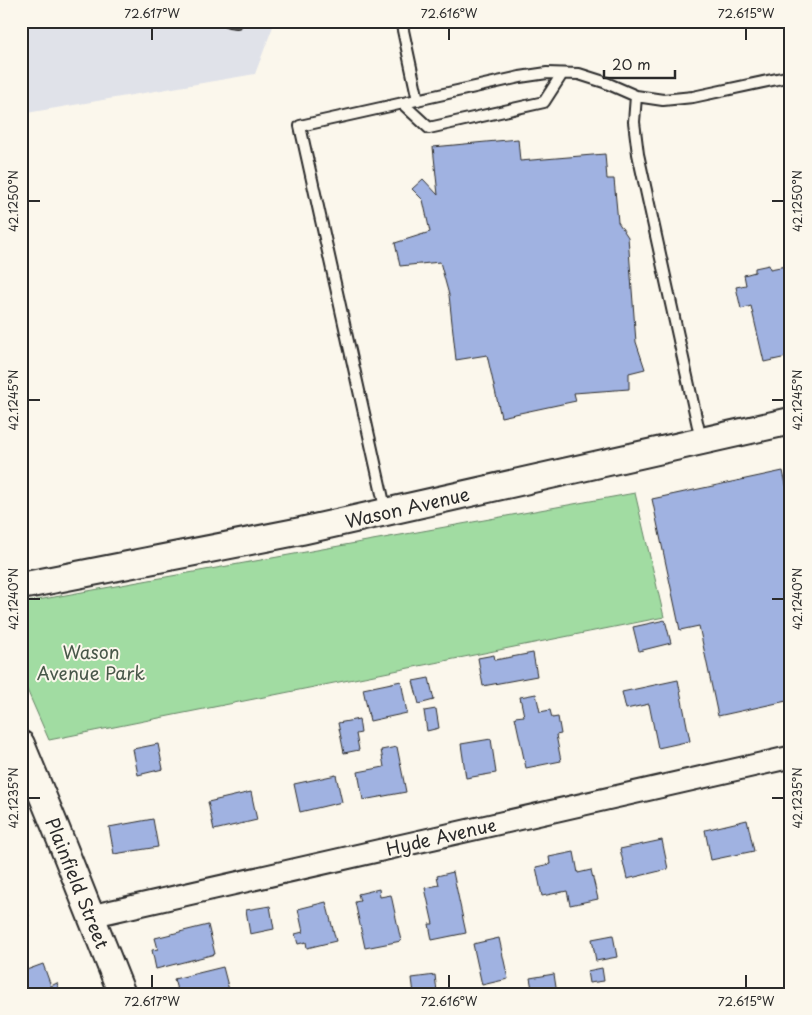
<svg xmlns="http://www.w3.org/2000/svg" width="812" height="1015" font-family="'Playpen Sans',sans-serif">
	<rect width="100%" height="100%" fill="#fbf7ec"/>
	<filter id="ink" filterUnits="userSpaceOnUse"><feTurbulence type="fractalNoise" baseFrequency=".02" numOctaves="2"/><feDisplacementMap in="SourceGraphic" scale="10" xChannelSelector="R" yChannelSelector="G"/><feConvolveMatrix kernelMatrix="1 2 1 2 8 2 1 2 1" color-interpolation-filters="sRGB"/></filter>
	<g filter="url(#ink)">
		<path fill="#e0e2e9" d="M21,21H275L255,74L21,114Z"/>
		<path fill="#a1dca2" stroke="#668466" d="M635,493L664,617L49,740L21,676V603Z"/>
		<path fill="#a0b2e1" stroke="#2b2b2b" d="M518,139L520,161L605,154L607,179H614L618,222L628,237L636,342L645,369L629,373V389L574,393L576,401L501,417L487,355L456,360L449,295L440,262L400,266L395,243L430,232L423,200L412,189L423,179L438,195L433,147Z
			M769,265L770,269L791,265V356L764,362L751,306L741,309L736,287L746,285L744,275L755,272V268Z
			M783,471L791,507V700L718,716L699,626L680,630L652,499Z
			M665,620L671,643L639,651L633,627Z
			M533,653L537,676L483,686L478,658L494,655L495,660Z
			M429,678L434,700L419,704L413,681Z
			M678,680L690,741L658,748L649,704L626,709L622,692Z
			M401,681L407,713L370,721L363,689Z
			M536,694L540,712L550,710L552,718L558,717L561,734L556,735L561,761L526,768L515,717L524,716L520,697Z
			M436,709L439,728L427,731L424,711Z
			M359,719L361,733L356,734L359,750L344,753L338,723Z
			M491,739L496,773L466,778L461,744Z
			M158,744L163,769L138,775L133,749Z
			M397,747L406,792L363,800L358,772L384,767L381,750Z
			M336,775L342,802L300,812L294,784Z
			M251,792L257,820L214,830L208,802Z
			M153,819L158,847L114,854L109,827Z
			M747,820L754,851L711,860L705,830Z
			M662,840L668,869L627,879L620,849Z
			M574,852L578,873L591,870L598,899L570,905L567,891L542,896L536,867L550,864L549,857Z
			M453,872L466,933L432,940L429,924H433L425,888L439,885L437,876Z
			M379,889L380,897L391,895L401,941L365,948L355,902L360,901L358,894Z
			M21,896L29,916L21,920Z
			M326,902L336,941L307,948L306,942L298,944L295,934L303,932L298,909Z
			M270,906L274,929L250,934L246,910Z
			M208,925L215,954L156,969L152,950L158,949L155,938Z
			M613,935L617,957L596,961L592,939Z
			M499,938L508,979L482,985L473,944Z
			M43,964L51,986L57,983L61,994H21V972Z
			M223,967L230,994H170V992L177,990L174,979Z
			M602,968L604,981L589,983L587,971Z
			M554,974L557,994H533L530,978Z
			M435,975L437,992L414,994L412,978Z"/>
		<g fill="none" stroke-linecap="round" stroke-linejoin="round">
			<g stroke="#2b2b2b" stroke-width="14">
				<path id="service" d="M229,21L237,22
					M401,21L418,100
					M636,96L634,122L638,154L701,440
					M402,103L429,128L544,102L562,74
					M386,512L300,126L520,77L547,73L579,74L604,82L636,96L663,100L693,97L791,76"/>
			</g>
			<g stroke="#2b2b2b" stroke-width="25">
				<path id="minor" d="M91,916L791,757"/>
			</g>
			<g stroke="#2b2b2b" stroke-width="30">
				<path id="tertiary" d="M21,586L301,531L791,421
					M21,744L55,826L122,994"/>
			</g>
			<use href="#service" stroke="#fbf7ec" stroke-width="10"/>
			<use href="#minor" stroke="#fbf7ec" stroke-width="21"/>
			<use href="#tertiary" stroke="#fbf7ec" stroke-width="26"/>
		</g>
	</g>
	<path fill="none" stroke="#2b2b2b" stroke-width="2" d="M152,28V40M449,28V40M746,28V40M28,201H40M772,201H784M28,400H40M772,400H784M28,599H40M772,599H784M28,798H40M772,798H784M152,975V988M449,975V988M746,975V988"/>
	<g text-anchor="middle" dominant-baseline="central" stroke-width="4" stroke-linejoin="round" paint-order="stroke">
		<g font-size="18" fill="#2b2b2b" stroke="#fbf7ec">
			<text transform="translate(407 507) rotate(-13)">Wason Avenue</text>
			<text transform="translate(441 836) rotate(-13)">Hyde Avenue</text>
			<text transform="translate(78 883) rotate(68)">Plainfield Street</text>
		</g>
		<g font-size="18" fill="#485749" stroke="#fbf7ec">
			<text x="91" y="651">Wason<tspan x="91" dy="21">Avenue Park</tspan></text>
		</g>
	</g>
	<rect width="812" height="1015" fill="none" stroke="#fbf7ec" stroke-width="55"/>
	<path d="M604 70v8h71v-8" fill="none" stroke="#2b2b2b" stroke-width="2.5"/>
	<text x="612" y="70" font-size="15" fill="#2b2b2b" stroke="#fbf7ec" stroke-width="4" paint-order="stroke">20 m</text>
	<rect x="28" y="28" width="756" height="960" fill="none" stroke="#2b2b2b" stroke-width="2"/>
	<g font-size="12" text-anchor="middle" fill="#2b2b2b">
		<text x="152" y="18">72.617°W</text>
		<text x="449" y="18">72.616°W</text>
		<text x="746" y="18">72.615°W</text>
		<text transform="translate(14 201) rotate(-90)" y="4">42.1250°N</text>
		<text transform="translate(798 201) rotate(-90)" y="4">42.1250°N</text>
		<text transform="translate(14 400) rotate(-90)" y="4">42.1245°N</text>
		<text transform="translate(798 400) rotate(-90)" y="4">42.1245°N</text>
		<text transform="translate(14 599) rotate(-90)" y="4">42.1240°N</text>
		<text transform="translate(798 599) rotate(-90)" y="4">42.1240°N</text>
		<text transform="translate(14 798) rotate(-90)" y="4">42.1235°N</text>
		<text transform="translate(798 798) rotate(-90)" y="4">42.1235°N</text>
		<text x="152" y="1006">72.617°W</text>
		<text x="449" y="1006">72.616°W</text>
		<text x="746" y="1006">72.615°W</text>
	</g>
</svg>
